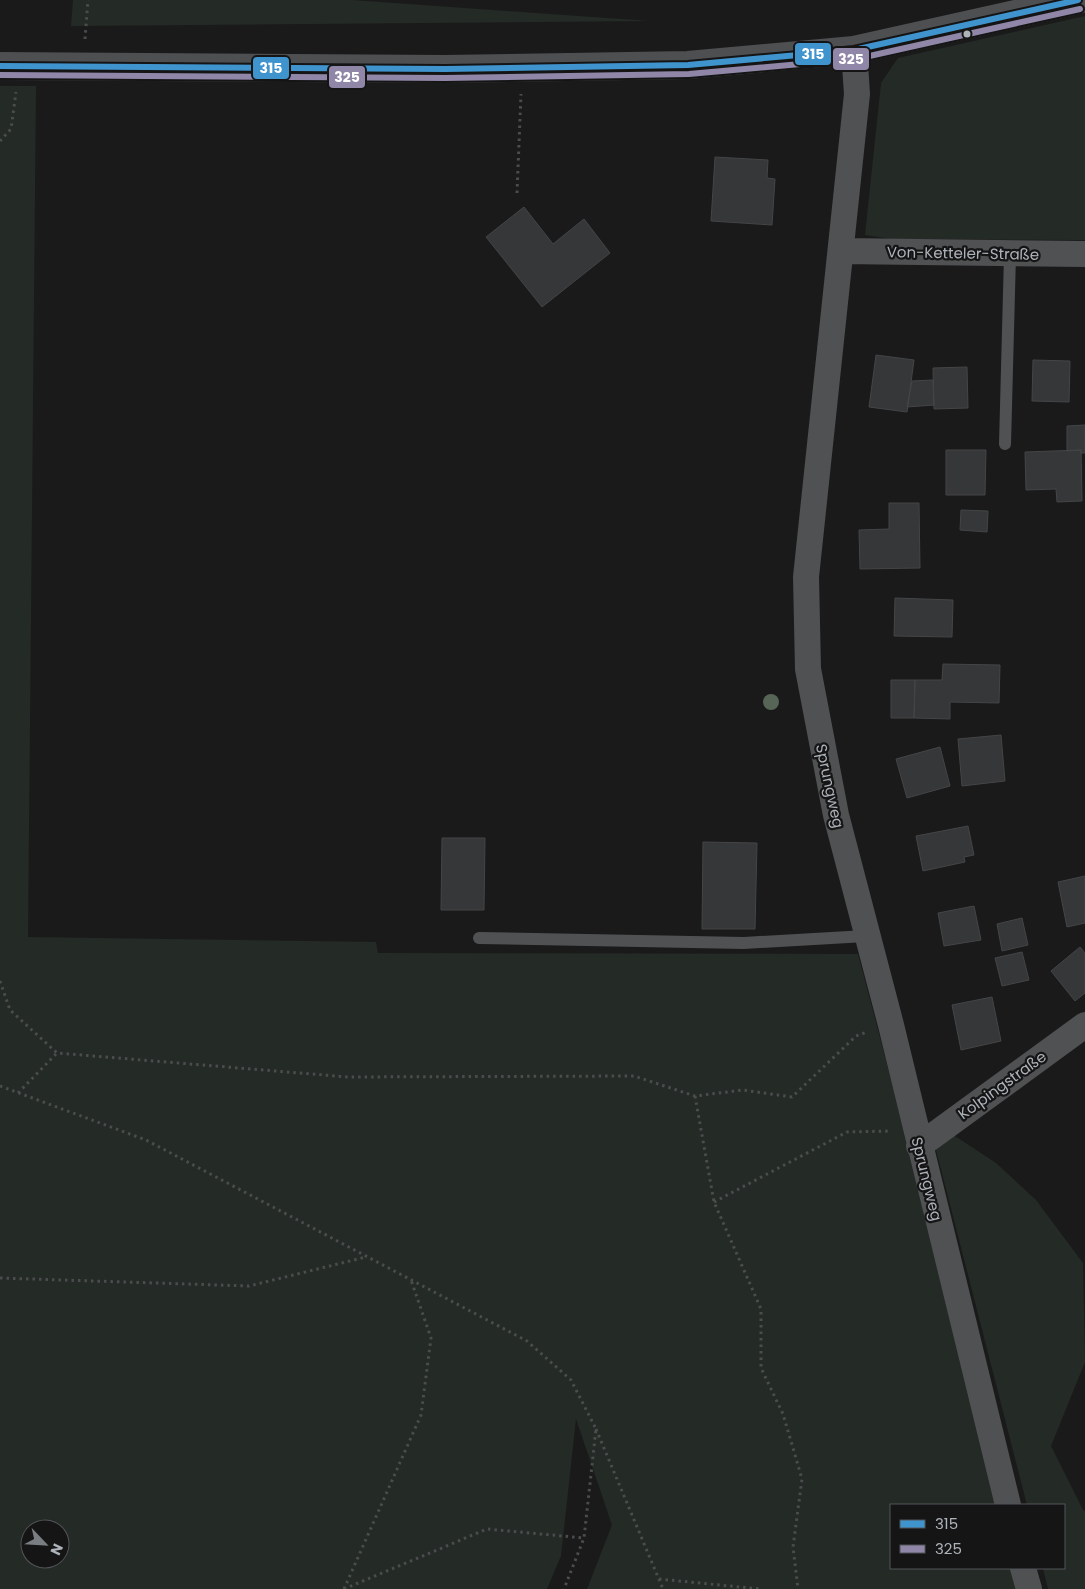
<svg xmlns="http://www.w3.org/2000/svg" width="1085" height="1589" font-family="Poppins,sans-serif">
	<rect width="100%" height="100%" fill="#1a1a1b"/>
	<path fill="#242a25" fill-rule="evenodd" d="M73,0H352L650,21L71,26Z
		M1085,16V240L891,239L865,235L881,83L898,58Z
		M0,86H36L28,937L376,942L378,953L858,954L909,1147L999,1505H891V1568H1015L1020,1589H587L612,1525L576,1419L561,1556L547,1589H0ZM30,1529H60V1559H30Z
		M952,1134L996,1163L1036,1200L1083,1263L1085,1362L1051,1446L1083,1510L1085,1511V1589H1048L1043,1568H1064V1505H1027L935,1146Z"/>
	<path fill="#363738" stroke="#444547" d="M715,157L768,160L767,178L775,179L772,225L711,221Z
		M524,207L553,244L584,219L610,253L542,307L486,237Z
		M876,355L914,360L907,412L869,407Z
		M1033,360L1070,361L1069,402L1032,401Z
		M967,367L968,408L934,409L933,368Z
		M933,380L934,405L907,407L912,381Z
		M1085,425V453H1081V450L1067,451V426Z
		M946,450H986L985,495H946Z
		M1081,450L1082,501L1057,502L1056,489L1026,490L1025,452Z
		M889,503H919L920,568L860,569L859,530L889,529Z
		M961,510L988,511L987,532L960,530Z
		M895,598L953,600L952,637L894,636Z
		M943,664L1000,665L999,703L950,702V719L914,718L915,680H942Z
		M891,680H915L914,718H891Z
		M1001,735L1005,781L962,786L958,739Z
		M940,747L950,786L907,798L896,759Z
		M968,826L974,855L964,857L965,862L923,871L916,836Z
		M442,838H485L484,910H441Z
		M703,842L757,843L755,929H702Z
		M1085,876V923L1067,927L1058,882Z
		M974,906L981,940L944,946L938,913Z
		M1022,918L1028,945L1002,951L997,924Z
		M1080,947L1085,953V993L1075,1001L1051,971Z
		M1022,952L1029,980L1002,986L995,958Z
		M992,997L1001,1041L961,1050L952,1005Z"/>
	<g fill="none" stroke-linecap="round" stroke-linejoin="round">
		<path stroke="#4b4c4e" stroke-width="3" stroke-dasharray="2.5 4" stroke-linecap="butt" d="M85,39L88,0
			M0,141L11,129L16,92
			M517,193L521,94
			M0,981L10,1010L57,1053L348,1077L634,1076L695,1096L743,1090L792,1097L856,1036L867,1032
			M0,1086L146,1140L527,1341L571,1380L596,1429L584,1538L564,1589
			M18,1093L57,1053
			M695,1096L714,1202L761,1309V1368L783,1414L802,1479L793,1547L798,1589
			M714,1202L847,1132L891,1131
			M0,1278L249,1286L366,1257
			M596,1429L663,1589
			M659,1579L760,1589
			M344,1589L421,1415L431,1338L411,1280
			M344,1589L487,1529L584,1538"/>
		<path stroke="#505153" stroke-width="12" d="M1005,444L1010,255
			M479,938L744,943L866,936"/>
		<path stroke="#505153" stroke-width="26" d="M854,50L857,94L806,577L808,669L836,815L891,1025L1008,1505
			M841,251L1085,254
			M919,1146L1085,1025
			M1023,1568L1029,1589"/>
		<path stroke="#4e4f51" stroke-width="28" d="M0,66L445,69L688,65L854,50L1078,0"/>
		<g stroke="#151516" stroke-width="10">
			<path id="bus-1" d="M0,66L445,69L688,65L854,50L1078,0"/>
		</g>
		<g stroke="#151516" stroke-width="10">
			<path id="bus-2" d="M0,75L445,78L689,74L856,59L1080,9"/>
		</g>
		<use href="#bus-1" stroke="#4094ce" stroke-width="6"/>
		<use href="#bus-2" stroke="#9086a7" stroke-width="6"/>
	</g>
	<circle fill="#576556" cx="771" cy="702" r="8"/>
	<circle fill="#aeb3ba" stroke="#151516" stroke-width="2" cx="967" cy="34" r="4.5"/>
	<g text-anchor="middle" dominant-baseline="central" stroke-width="4.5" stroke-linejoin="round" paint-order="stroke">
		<g font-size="15" fill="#aeb3ba" stroke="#151516">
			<text transform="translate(963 253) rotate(1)">Von-Ketteler-Straße</text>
			<text transform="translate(830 786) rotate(78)">Sprungweg</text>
			<text transform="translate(1002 1085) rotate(-36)">Kolpingstraße</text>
			<text transform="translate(927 1179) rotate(76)">Sprungweg</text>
		</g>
	</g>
	<g stroke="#151516" stroke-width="2">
		<rect x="794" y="42" width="38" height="24" rx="5" fill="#4094ce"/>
		<rect x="832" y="47" width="38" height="24" rx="5" fill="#9086a7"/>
		<rect x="252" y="56" width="38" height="24" rx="5" fill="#4094ce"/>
		<rect x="328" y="65" width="38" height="24" rx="5" fill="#9086a7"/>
	</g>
	<g font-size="14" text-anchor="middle" font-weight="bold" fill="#fff">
		<text x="813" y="59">315</text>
		<text x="851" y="64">325</text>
		<text x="271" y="73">315</text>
		<text x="347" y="82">325</text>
	</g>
	<rect x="890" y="1504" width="175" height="65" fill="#151516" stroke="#525458"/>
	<rect x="900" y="1520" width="25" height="8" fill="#4094ce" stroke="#525458"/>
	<text x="935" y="1529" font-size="15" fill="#aeb3ba">315</text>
	<rect x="900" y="1545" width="25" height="8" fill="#9086a7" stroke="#525458"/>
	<text x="935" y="1554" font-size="15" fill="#aeb3ba">325</text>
	<g transform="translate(45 1544) rotate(115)"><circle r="24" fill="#151516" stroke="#525458"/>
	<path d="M0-4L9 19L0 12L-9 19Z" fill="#7a7d82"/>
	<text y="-8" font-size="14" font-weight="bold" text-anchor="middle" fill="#aeb3ba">N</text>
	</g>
</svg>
